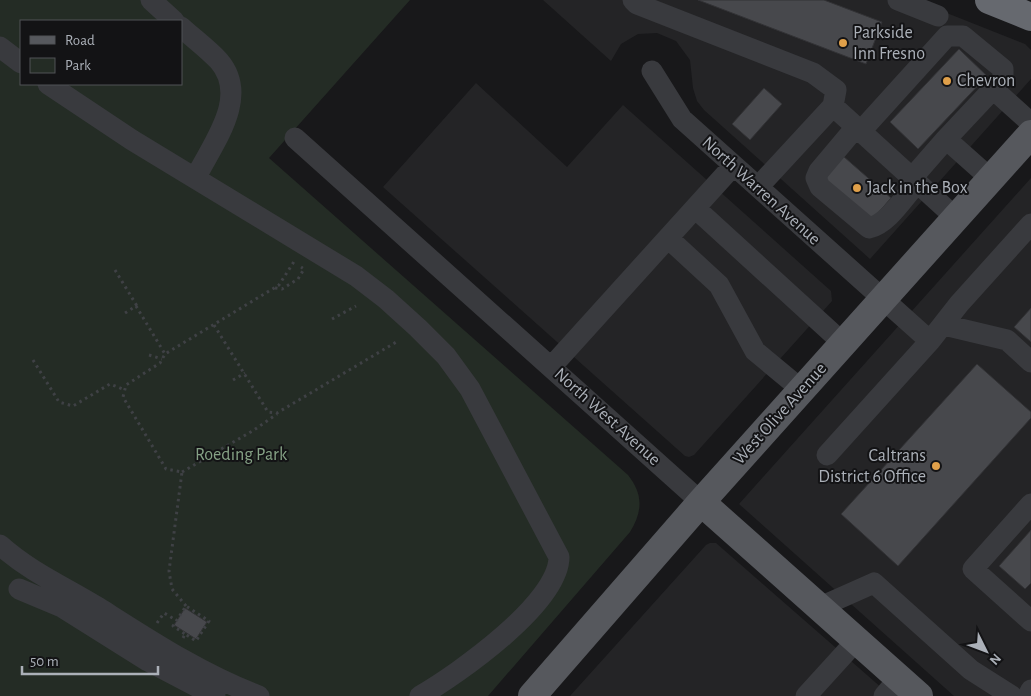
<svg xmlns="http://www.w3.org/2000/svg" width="1031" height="696" font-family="'Alegreya Sans',sans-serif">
	<rect width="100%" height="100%" fill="#18181a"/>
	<path fill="#242426" d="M543,0H914L1025,44L1031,50V79L870,259L704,110L697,101L693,88L690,60L676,41L657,33L638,34L621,44L611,61Z
		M476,83L567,167L623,105L831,291L832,301L694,455L689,457L685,456L383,187Z
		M1031,178V696H954L739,504Z
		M710,543H716L891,696H570L706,545Z"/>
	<path fill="#242c25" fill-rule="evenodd" d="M0,0H410L269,158L628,475C643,494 643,511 630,532L488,696H0ZM21,21H181V84H21Z"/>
	<path fill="#47484c" stroke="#323235" d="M698,0H824L882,22L866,64Z
		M959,49L987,76L918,149L890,122Z
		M764,88L782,104L750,140L732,124Z
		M843,156L891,198L871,221L822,179Z
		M1031,308V342L1014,327Z
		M977,364L1031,412V418L898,566L841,514Z
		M1031,530V583L1025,589L999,566Z
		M185,608L207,622L196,639L174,625Z"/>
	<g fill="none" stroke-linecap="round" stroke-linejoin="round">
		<path stroke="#3f4145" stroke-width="3" stroke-dasharray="2.5 4" stroke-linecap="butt" d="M115,270L137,306
			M275,288L282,289L298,279L304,269L301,267
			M125,313L136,306L165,354
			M332,319L356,306
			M214,325L268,412L277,413L398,341
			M149,355L162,359
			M33,360L59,402L73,406L110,384L125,390
			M233,380L245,373
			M182,472L254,430L277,414
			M186,606L172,589L169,571L182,472L166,469L123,397L126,385L160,363L165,354L279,285L295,260
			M157,623L164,613L176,620
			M183,638L185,634L196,641L209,621L186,606L173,626L185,634"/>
		<path stroke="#393a3e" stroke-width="21" d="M151,0L174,21
			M633,0L637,4L813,73L836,90L833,106
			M898,0L938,16
			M181,27C193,38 208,49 219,61C250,97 213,143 196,177
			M0,47L21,63
			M652,71L682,119L930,341L827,455
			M48,84L132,140L356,276L386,299L418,328L446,356L470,389L559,557C559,603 458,674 420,696
			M856,127L819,171L816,178L820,187L869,228C888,224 904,197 917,183
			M861,131L947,36H963L1003,69V78L993,89L1031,123
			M295,138L701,502
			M946,139L993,89
			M912,178L946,139L991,179
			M758,187L833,106L956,218
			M695,208L844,344
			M668,238L719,285L755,351L802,390
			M944,325L1007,340L1031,362
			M930,341L959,304L1031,224
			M552,366L733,166
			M1031,504L973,569L1031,621
			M0,545C30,572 65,587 99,608C151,641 201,674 259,696
			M19,589L62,607L148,661L215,696
			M820,607L874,583L971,670L1012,696
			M806,696L857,640
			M884,696L899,678
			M1028,696L1031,690"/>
		<path stroke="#56585d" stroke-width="28" d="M701,502L919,696
			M532,696L701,502L1031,134"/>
		<path stroke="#66696f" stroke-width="28" d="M989,0L1031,17"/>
	</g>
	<g fill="#e0a04a" stroke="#131315" stroke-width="2">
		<circle cx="843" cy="43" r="5"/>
		<circle cx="947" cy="81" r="5"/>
		<circle cx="857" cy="188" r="5"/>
		<circle cx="936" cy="466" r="5"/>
	</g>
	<g text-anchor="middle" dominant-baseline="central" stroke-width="4" stroke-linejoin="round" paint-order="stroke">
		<g font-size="18" fill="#abb0b8" stroke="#131315" text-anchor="start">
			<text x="853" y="33">Parkside<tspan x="853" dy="21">Inn Fresno</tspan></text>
			<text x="957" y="81">Chevron</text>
			<text x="867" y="188">Jack in the Box</text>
			<text x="926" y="456" text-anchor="end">Caltrans<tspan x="926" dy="21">District 6 Office</tspan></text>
		</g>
		<g font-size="18" fill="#abb0b8" stroke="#131315">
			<text transform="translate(761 191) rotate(42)">North Warren Avenue</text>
			<text transform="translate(780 414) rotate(-48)">West Olive Avenue</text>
			<text transform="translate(607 417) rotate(42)">North West Avenue</text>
		</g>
		<g font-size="18" fill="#85a185" stroke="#131315">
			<text x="241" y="455">Roeding Park</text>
		</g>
	</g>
	<rect x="20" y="20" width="162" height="65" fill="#131315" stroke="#505256"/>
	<rect x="30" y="36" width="25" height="8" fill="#56585d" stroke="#505256"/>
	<text x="65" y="45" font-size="15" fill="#abb0b8">Road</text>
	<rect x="30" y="58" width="25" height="15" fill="#242c25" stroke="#505256"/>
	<text x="65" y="70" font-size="15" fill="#abb0b8">Park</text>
	<g transform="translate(986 651) rotate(132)" stroke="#131315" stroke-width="4" paint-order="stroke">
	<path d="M0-4L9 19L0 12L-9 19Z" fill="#abb0b8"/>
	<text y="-8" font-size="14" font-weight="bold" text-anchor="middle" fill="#abb0b8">N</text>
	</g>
	<path d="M22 666v8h136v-8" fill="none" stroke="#abb0b8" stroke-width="2.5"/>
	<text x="30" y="666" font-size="15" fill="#abb0b8" stroke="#131315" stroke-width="4" paint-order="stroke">50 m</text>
</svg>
